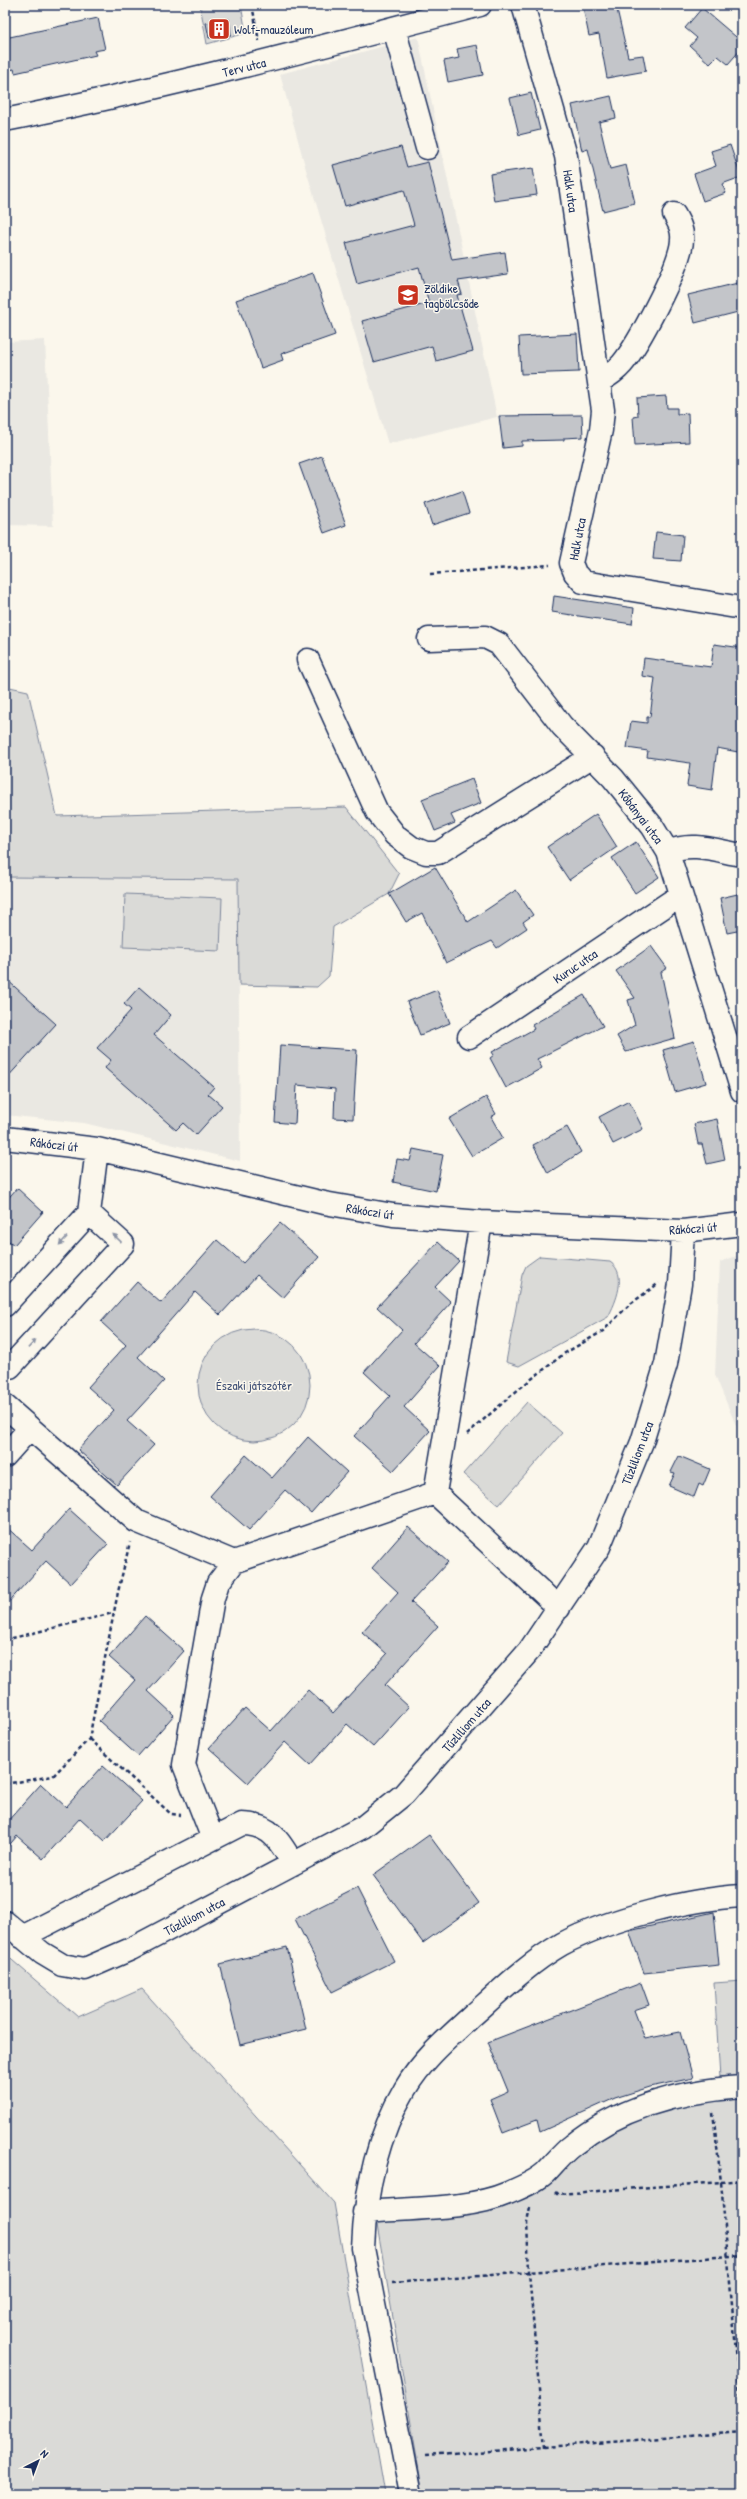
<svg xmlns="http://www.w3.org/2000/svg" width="747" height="2499" font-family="'Patrick Hand',sans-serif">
	<rect width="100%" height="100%" fill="#fbf7ec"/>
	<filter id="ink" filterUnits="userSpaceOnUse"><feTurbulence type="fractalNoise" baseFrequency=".025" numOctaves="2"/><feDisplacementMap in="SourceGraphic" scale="8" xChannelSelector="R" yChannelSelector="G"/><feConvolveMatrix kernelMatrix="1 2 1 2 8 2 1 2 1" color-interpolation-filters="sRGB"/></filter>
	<g filter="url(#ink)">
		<path fill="#eae8e2" d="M418,37L497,417L388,444L307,173L280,74Z
			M45,340L53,526L5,525V342Z
			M5,877L238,879L240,1161L84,1123L5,1115Z
			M742,1254V1440L715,1375L720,1262Z"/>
		<path fill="#dadad7" stroke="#7a849a" d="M200,5H241L246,33L207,44Z
			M5,686L28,691L57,816L346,807L399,874L389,894L333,927L329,976L317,987L239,985L238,879L5,877Z
			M125,894L222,898L220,951L123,947Z
			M540,1256L610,1262C628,1274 616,1302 608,1317L519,1366L506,1362L522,1275L526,1266Z
			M198 1385a56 56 0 1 1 112 0a56 56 0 1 1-112 0Z
			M527,1402L562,1433L499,1505L463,1474Z
			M5,1954L78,2017L142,1989L334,2203L385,2494H5Z
			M742,1981V2076L720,2078L714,1983Z
			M742,2087V2494H423L377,2224L378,2211L506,2194L602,2126Z"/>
		<path fill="#c3c5c9" stroke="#1b2f5e" d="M592,5H616L628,57L643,55L646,71L607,78L599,34L589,36L583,7Z
			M702,8L742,42V48L728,64L718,56L710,64L690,46L697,38L685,28Z
			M98,18L105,49L94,51L96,55L15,73L14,69L5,71V38Z
			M229,19L231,35L209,38L206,23Z
			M477,45L483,75L448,82L444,61L459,58L457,49Z
			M531,93L540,130L519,135L510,98Z
			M611,96L616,118L599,122L610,169L626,165L635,203L603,211L588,149L582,151L572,105Z
			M730,145L741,177L722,184L726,193L703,201L694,174L716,166L711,151Z
			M401,147L407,167L428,162L452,260L505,252L508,274L458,281L462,294L457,295L473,351L436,361L432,346L374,362L362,321L429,303L419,267L357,284L346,243L414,225L404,190L345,206L333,165Z
			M533,168L537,195L494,201L490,174Z
			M313,273L335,335L281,354L283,360L261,368L236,300Z
			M742,282V311L695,323L688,295Z
			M577,334L579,372L521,374L519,337Z
			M666,396L667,408H677V414L688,413L689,442L635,445L633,417L638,416L637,398Z
			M582,415L583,437L564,438V440L522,441V446L503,448L499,416Z
			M322,456L346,525L324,533L299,464Z
			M462,491L469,513L432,525L425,504Z
			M656,532L683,535L681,561L653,559Z
			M554,596L634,608L632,624L552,612Z
			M714,644L742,648V677L737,707H742V729L738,752L717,748L712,790L687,786L690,763L647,757L648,751L627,748L631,721L647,723V717H650L655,678L642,676L644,658L711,667Z
			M472,779L481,803L451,815L455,823L435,831L422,799Z
			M596,814L617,847L569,880L547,847Z
			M636,842L659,877L635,893L612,858Z
			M435,867L468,922L516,890L533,915L523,922L527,928L497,948L492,941L446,963L422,913L406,922L389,894Z
			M742,893V930L727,933L720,898Z
			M651,946L667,968L661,972L675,1038L626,1052L617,1036L635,1025L628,1000L635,998L616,971Z
			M5,978L56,1024L5,1080Z
			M139,987L171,1015L154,1035L214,1087L208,1094L222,1106L196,1135L183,1123L176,1130L105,1068L111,1060L97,1048L131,1010L124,1004Z
			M437,990L450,1023L420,1035L407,1002Z
			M584,995L603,1026L537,1059L542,1068L506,1088L490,1058L494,1055L492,1052L534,1029L532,1025Z
			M694,1041L706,1083L675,1092L663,1050Z
			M280,1045L357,1050L353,1119L334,1118L335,1089L297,1085L295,1124L275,1122Z
			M486,1097L496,1114L491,1117L503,1138L472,1156L449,1119Z
			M629,1101L643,1129L613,1144L599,1117Z
			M717,1119L725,1160L707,1164L702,1144H698L694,1124Z
			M567,1127L581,1152L548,1173L533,1145Z
			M413,1149L443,1155L436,1191L393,1182L397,1159L410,1161Z
			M17,1188L43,1212L14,1245L5,1238V1202Z
			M280,1223L319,1257L283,1298L257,1275L220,1315L195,1292L174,1316L138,1357L164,1381L127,1421L154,1445L117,1485L78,1450L114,1410L88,1387L126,1345L101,1322L137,1282L161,1303L217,1240L243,1263Z
			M438,1242L459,1261L435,1287L451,1302L414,1343L440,1366L404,1407L430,1431L393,1471L354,1436L390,1396L364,1372L402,1330L377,1307Z
			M308,1437L347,1472L311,1513L285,1490L249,1530L210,1496L246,1455L272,1478Z
			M679,1456L710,1469L703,1486L699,1484L694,1497L669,1486L675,1473L671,1472Z
			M69,1509L108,1544L71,1584L46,1561L5,1606V1526L32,1550Z
			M408,1527L448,1562L411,1602L438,1626L385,1685L409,1707L373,1747L347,1724L310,1765L285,1742L248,1783L209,1748L245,1708L271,1731L308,1690L333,1713L344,1701L387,1654L362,1632L398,1592L372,1568Z
			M145,1616L184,1651L148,1691L174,1715L138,1756L99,1721L135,1680L109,1657Z
			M103,1766L142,1801L105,1841L80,1818L43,1859L17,1836L5,1850V1824L41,1784L66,1807Z
			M429,1835L479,1903L423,1943L373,1875Z
			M357,1888L394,1961L332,1992L295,1919Z
			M714,1912L719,1965L644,1973L629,1931Z
			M287,1947L306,2029L240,2045L220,1964Z
			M641,1983L649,2005L634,2010L645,2039L680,2032L693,2078L650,2087L615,2098L540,2132L537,2120L503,2133L490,2099L508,2091L488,2042Z"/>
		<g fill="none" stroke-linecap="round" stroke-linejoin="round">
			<g stroke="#1b2f5e" stroke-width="25">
				<path id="minor" d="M523,5L566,156L603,410L601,430L571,563L575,573L583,582L742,608
					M394,28L427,148
					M5,120C165,88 322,47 480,5
					M600,381C609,376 615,372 622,364C638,345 681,265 682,240C683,230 679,223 674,214
					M429,639L485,637L499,644L562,726L613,778L652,826L668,852L742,1091
					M308,660L377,812L395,835L411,847L426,853H438L593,756
					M668,852C692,841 717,851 742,855
					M469,1037L681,895
					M5,1138L97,1149L324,1203L393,1215L481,1222L683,1231L742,1224
					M5,1305L89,1213L97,1149
					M5,1363L10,1367L123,1244L89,1213
					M5,1406L136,1521L234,1562L435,1493L559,1608
					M5,1456L30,1428
					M435,1493L481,1222
					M213,1839L184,1765L213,1598L218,1583L234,1562
					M5,1922L42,1953L62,1965L85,1969L131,1949L363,1827L404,1794L529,1651L599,1547L642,1442L666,1364L680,1284L683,1231
					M22,1937L242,1824C270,1824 280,1841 293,1864
					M364,2212C407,2208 469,2210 508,2193C520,2188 535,2182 545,2173C554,2164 562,2153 573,2145C620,2107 682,2091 742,2087
					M411,2494L363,2248C365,2192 376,2138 405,2089C422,2060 448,2038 472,2016C500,1991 529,1963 562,1944C609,1919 689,1899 742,1896"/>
			</g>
			<path stroke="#1b2f5e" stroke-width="2.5" stroke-dasharray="4 3" stroke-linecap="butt" d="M252,5L259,41
				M430,574L550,565
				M467,1434L520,1388L565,1353L603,1331L629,1305L659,1283
				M5,1640L113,1613
				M89,1739L171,1814L181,1815
				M5,1784L53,1776L89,1739L118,1592L130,1542
				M713,2112L721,2182L742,2180
				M555,2192L557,2194L721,2182L742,2417
				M530,2207L527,2222L529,2272L544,2448
				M392,2283L742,2255
				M734,2344L742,2343
				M425,2456L742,2432"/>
			<use href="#minor" stroke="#fbf7ec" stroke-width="22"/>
		</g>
		<defs><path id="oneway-solid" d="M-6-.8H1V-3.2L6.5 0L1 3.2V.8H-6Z"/></defs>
		<g fill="#8b93a5">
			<use href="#oneway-solid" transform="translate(117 1238) rotate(-137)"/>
			<use href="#oneway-solid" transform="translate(63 1241) rotate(133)"/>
			<use href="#oneway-solid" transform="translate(32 1344) rotate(-47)"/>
		</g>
	</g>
	<defs>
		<g id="building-square" transform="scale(1.15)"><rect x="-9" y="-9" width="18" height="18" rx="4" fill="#c8321e" stroke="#fbf7ec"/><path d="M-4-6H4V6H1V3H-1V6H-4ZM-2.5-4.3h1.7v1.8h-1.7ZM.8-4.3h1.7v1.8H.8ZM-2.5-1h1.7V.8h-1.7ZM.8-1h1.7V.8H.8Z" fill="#fff"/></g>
		<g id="school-square" transform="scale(1.15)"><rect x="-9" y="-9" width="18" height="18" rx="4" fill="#c8321e" stroke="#fbf7ec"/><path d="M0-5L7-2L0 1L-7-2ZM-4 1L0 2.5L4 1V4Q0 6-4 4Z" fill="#fff"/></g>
	</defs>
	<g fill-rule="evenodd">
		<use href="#building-square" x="219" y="29"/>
		<use href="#school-square" x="408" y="295"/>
	</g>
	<g text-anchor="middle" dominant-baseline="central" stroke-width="3" stroke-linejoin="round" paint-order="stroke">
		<g font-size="13" fill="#1b2f5e" stroke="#fbf7ec" text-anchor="start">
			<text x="234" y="29">Wolf-mauzóleum</text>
			<text x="424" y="288">Zöldike<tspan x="424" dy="15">tagbölcsőde</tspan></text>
		</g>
		<g font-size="13" fill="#1b2f5e" stroke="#fbf7ec">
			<text transform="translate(244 67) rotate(-14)">Terv utca</text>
			<text transform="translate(571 191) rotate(82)">Halk utca</text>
			<text transform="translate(577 539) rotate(-79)">Halk utca</text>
			<text transform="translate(641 816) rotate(53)">Kőbányai utca</text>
			<text transform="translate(575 966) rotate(-34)">Kuruc utca</text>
			<text transform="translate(54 1144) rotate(7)">Rákóczi út</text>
			<text transform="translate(370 1211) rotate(9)">Rákóczi út</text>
			<text transform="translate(693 1228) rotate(-4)">Rákóczi út</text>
			<text transform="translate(637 1453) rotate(-69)">Tűzliliom utca</text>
			<text transform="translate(466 1725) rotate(-49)">Tűzliliom utca</text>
			<text transform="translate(194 1916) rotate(-28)">Tűzliliom utca</text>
		</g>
		<g font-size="13" fill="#415176" stroke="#fbf7ec">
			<text x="254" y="1385">Északi játszótér</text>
		</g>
	</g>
	<rect width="747" height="2499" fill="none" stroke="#fbf7ec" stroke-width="20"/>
	<rect x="10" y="10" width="727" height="2479" fill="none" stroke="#1b2f5e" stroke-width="1.5" filter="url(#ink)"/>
	<g transform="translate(38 2461) rotate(42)" stroke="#fbf7ec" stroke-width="3" paint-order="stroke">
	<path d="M0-3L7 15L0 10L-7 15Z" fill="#1b2f5e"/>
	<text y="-6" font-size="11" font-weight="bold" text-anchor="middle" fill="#1b2f5e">N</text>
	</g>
</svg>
